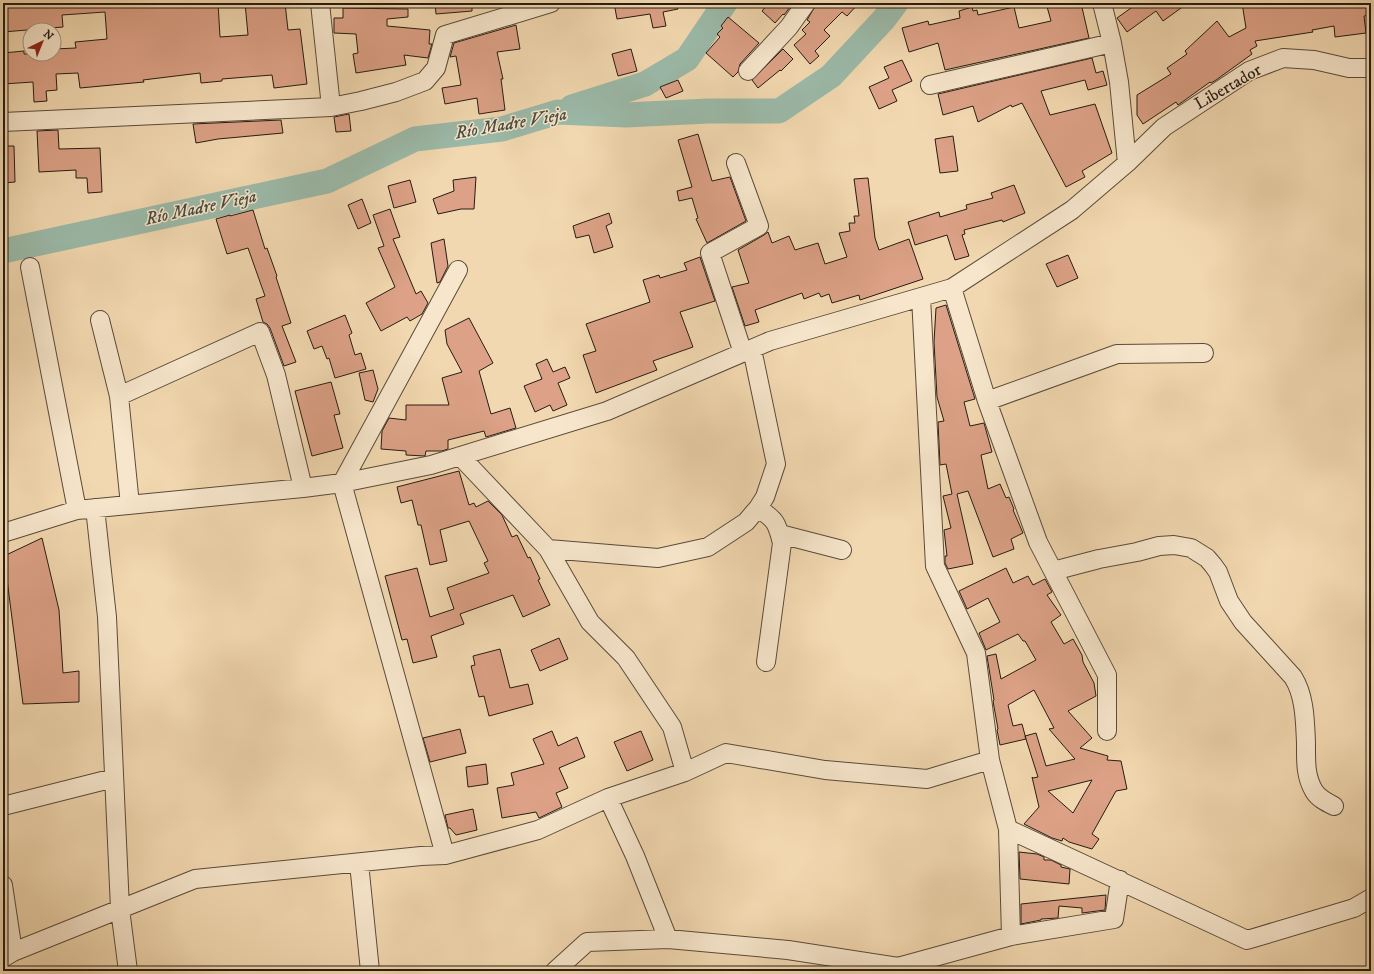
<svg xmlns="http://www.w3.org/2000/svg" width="1374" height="974" font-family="'IM FELL DW Pica',serif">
	<rect width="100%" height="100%" fill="#f2d8b0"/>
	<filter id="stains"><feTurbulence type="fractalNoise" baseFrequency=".005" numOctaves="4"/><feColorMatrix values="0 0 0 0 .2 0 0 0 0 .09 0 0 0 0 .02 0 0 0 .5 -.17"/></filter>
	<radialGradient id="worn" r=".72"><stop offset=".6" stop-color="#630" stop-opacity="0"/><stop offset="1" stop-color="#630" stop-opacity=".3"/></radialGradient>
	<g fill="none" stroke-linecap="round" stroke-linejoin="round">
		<path stroke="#9bbaa9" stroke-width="25" d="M572,107L645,84L687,59L725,3
			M3,251L327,181L415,139L502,129L558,112L626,115L708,111H779L831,76L884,19L896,3"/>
	</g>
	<path fill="#dca186" stroke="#261c13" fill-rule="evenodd" d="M3,3H218L220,37L248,35L245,3H285L288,30L300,29L307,84L274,88L272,75L222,79V81L201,83L200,73L143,80L144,82L80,88L78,73L56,74L57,90L46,91L47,101L34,102L33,82L3,84V53L24,51V54H54V49L76,48L75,42L107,39L105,12L62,15L63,27L3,32Z
		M435,3H472V11L436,14Z
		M614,3H677L678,9L663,12L666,26L653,28L650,14L617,19Z
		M769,3H793L784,15L783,14L775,23L762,11Z
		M817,3H859L847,16L842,12L824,30L830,36L815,51L819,56L810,64L794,45L806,34L802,30L810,22L807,20Z
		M1046,3H1081L1089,38L945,70L938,43L909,52L902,28L928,21L929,25L960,18L959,11L972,7L973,11L977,10L978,15L1014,7L1019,28L1051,21Z
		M1138,3H1188L1163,21L1156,11L1127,32L1117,18Z
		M1242,3H1371V15L1364,16L1366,33L1335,37L1334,26L1312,30L1313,32L1255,41L1257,46L1250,50L1252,54L1216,80L1211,83L1210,82L1178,105L1176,102L1143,124L1137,115V95L1171,74L1167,68L1187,54L1185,51L1217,21L1229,37L1246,28Z
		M343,8L408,9V17L387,19V26L430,30L429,44H432L428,58L404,55L406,65L356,73L353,54L358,53L356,34L334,33V18H343Z
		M728,17L759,43L740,64L738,72L733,77L706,53L720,37L717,34L723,28L721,26Z
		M516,25L520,49L497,52L503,79H501L505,110L479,114L477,98L445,104L442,88L461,85L456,56L450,57L454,43Z
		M631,49L637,71L618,76L612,54Z
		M783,49L793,59L781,71L780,70L758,88L752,80Z
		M1092,58L1096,73L1103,71L1107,85L1088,90L1085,80L1041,91L1050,115L1095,104L1112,153L1082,171L1085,177L1066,187L1022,103L1012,107L1011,105L978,122L973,106L943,115L938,94Z
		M902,60L912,81L892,90L897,101L879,109L869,87L889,78L884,67Z
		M678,80L683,91L666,98L660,87Z
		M349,114L351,131L336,132L334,117Z
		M281,120L283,133L218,139L196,143L193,124Z
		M58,130L59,149L100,148L102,192L88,193L87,178H76V170L39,172L37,131Z
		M698,134L712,181L730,177L746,221L707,243L696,219L698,218L692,198L679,201L677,191L692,187L678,140Z
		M953,136L958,171L940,173L935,139Z
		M3,146H14L15,182L3,183Z
		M476,177L474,209H461L438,214L433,199L454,191L453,180Z
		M868,178L875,238L879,250L909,239L923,279L860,300L859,295L832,303L829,294L821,297L819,293L804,299L802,293L755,310L759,322L745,326L732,287L749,283L738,250L764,235L768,232L772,243L789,236L795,250L818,243L825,264L847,257L839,233L850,231L849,223H855L854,216H859L854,179Z
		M410,180L416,202L394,208L388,186Z
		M1014,185L1025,213L1003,222L1002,220L964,230L965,234L962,235L969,256L955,260L947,235L915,245L908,222L939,212L940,217L967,209L966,205L993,198L991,193Z
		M362,199L371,223L358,229L348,205Z
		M390,209L400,237L393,239L416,294L421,291L428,303L422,314L410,321L407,317L381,331L366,303L395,287L378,248L384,246L373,215Z
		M253,210L265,249L267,248L277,276L276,277L291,323L282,326L296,362L284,366L270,328L267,324L263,322L256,299L265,296L248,248L227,254L216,219L230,215V216Z
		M609,213L612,223L606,226L613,247L594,253L589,235L576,238L573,226Z
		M444,239L448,266L440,282L437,283L431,243Z
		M1068,255L1078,278L1057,287L1046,264Z
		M700,257L715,301L680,312L693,347L653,361L657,370L596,393L583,355L596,351L586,324L650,302L643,280L659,275L660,278L687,270L684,263Z
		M946,305L975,399L964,402L970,426L984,423L992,452L981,455L988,489L1000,484L1006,498L1009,497L1014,509L1013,510L1023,533L1011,539L1014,549L993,557L968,491L957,494L973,564L948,569L945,563V556H947L944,530L951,528L943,496L952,494L946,464L940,465L938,422L944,421L937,397L934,342L936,308Z
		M345,315L352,333L349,335L355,355L361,353L366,369L335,378L329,358L327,359L322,346L314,349L307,331Z
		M469,318L493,363L479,371L491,414L510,408L516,428L486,437L484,431L448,440V449L442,451H426L425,456L406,455V451L381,449L382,431L389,418L406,420V405H449L442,378L462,372L447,344L445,330Z
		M547,359L553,372L565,367L570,378L558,383L567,405L553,411L550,405L535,412L524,386L542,379L536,364Z
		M373,370L378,389L373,402L365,400L359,373Z
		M331,382L340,414L334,415L343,448L312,456L295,391Z
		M459,471L469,505L474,503L476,507L488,501L502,515L512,537L517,535L528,558L530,557L540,579L538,580L550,605L523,617L513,595L460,614L464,624L431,636L437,657L413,663L407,639L402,640L385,576L417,568L430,617L454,609L447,588L489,573L484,563L488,561L469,521L440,530L447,561L430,565L421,525H418L412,500L401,503L397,487Z
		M42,538L59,610L63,673L79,671V702L23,704L4,556Z
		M1006,568L1013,583L1028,576L1033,585L1045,579L1052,592L1047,595L1061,615L1051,622L1064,644L1073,639L1082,655L1083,662L1094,683L1096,696L1068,711L1092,738L1080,748L1108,756L1107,760L1121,761L1127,789L1116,791L1092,834L1099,839L1092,849L1069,842L1063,838L1062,841L1052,838L1024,824L1039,807L1032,777L1033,778L1038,777L1025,736L1036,733L1046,766L1075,759L1049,729L1054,728L1034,690L1008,705L1013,726L1022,724L1026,739L1000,745L997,730L998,729L993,701L994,700L987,656L996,654L1001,679L1036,660L1025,641H1023L1018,634L986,650L979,633L1000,622L988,598L967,609L959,591ZM1092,780L1073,813L1048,791Z
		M559,638L568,659L540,671L531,650Z
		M500,649L510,688L528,684L533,704L489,716L484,696L479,697L471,666L475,665L473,656Z
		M460,729L466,753L430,762L423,738Z
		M552,731L558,746L577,737L585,757L559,768L568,788L556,793L562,807L539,818L536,812L502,818L497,788L514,785L511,773L544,764L533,739Z
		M641,731L653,760L627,771L614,742Z
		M486,764L488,784L468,787L466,767Z
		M473,809L477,830L456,835L450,828H448L445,815Z
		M1019,852L1037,854L1044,857V860H1051L1061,865V867L1070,869L1069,884L1020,879Z
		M1106,895L1105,910L1082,913V908L1059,906L1058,918L1041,919V920L1021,924V904Z"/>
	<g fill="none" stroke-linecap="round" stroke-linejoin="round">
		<g stroke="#594b3a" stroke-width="20">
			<path id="minor" d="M320,3L331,107
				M1102,3L1112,43L1119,82L1127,163
				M748,71L789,27L806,3
				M930,85L1112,43
				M3,122L331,107L361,101L396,92L425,81L436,68L445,35L551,3
				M736,163L759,226L710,253L743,353
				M30,267L77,510
				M952,288L987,401L1038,542L1107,675V731
				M921,297L935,566L976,653L990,760
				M100,320L119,396L130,505
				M119,396L260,332L276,375L303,488
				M987,401L1117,354L1204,353
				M460,456L548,549L658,558L708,547L746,522L758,508L765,497L776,464L752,349
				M95,508L107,617L120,909L128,971
				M758,508C776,520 777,523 782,543L766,662
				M3,533L77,510L303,488L342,483L431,465L607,411L770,341L952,288L1072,210L1127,163L1164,127L1249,71L1283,58L1314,60L1349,68H1371
				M780,534L842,550
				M548,549L590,622L626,658L672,727L685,772
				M1053,571L1099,559L1137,552L1159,546L1174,545L1191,548L1207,558L1213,565L1218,572L1229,601L1243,622L1293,677C1305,696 1305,721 1306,743C1306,760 1305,776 1314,791C1318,798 1326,802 1334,806
				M608,798L635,856L668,939
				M3,806L114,778
				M1008,829L1011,936
				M445,855L342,483L458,270
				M359,863L370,971
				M3,885L13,952
				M3,958L13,952L195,879L421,856L445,855L538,830L608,798L685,772L726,753L825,770L927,779L990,760L1008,829L1247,940L1354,908L1371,898
				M555,971L587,942L668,939L788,950L898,967L1011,936L1114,919L1120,880"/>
		</g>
		<use href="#minor" stroke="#f7e6cc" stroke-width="18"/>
	</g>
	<g text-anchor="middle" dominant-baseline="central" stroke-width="3" stroke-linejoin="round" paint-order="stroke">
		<g font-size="17" fill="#261c13" stroke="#f7e6cc">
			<text transform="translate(1228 87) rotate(-30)">Libertador</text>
		</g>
		<g font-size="18" font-style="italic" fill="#494b40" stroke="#f7e6cc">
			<text transform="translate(511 124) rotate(-10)">Río Madre Vieja</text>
			<text transform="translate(201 208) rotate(-12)">Río Madre Vieja</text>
		</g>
	</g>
	<rect width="1374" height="974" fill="none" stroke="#f2d8b0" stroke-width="16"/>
	<rect x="4" y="4" width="1366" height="966" fill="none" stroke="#261c13" stroke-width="2"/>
	<rect x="8" y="8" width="1358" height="958" fill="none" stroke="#261c13"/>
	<g transform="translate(42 42) rotate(43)"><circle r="19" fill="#f7e6cc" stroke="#a39582"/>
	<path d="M0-3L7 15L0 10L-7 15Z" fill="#8f2418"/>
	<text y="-6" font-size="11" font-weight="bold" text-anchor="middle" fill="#261c13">N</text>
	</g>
	<rect width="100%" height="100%" filter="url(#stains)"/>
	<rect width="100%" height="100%" fill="url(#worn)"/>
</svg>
